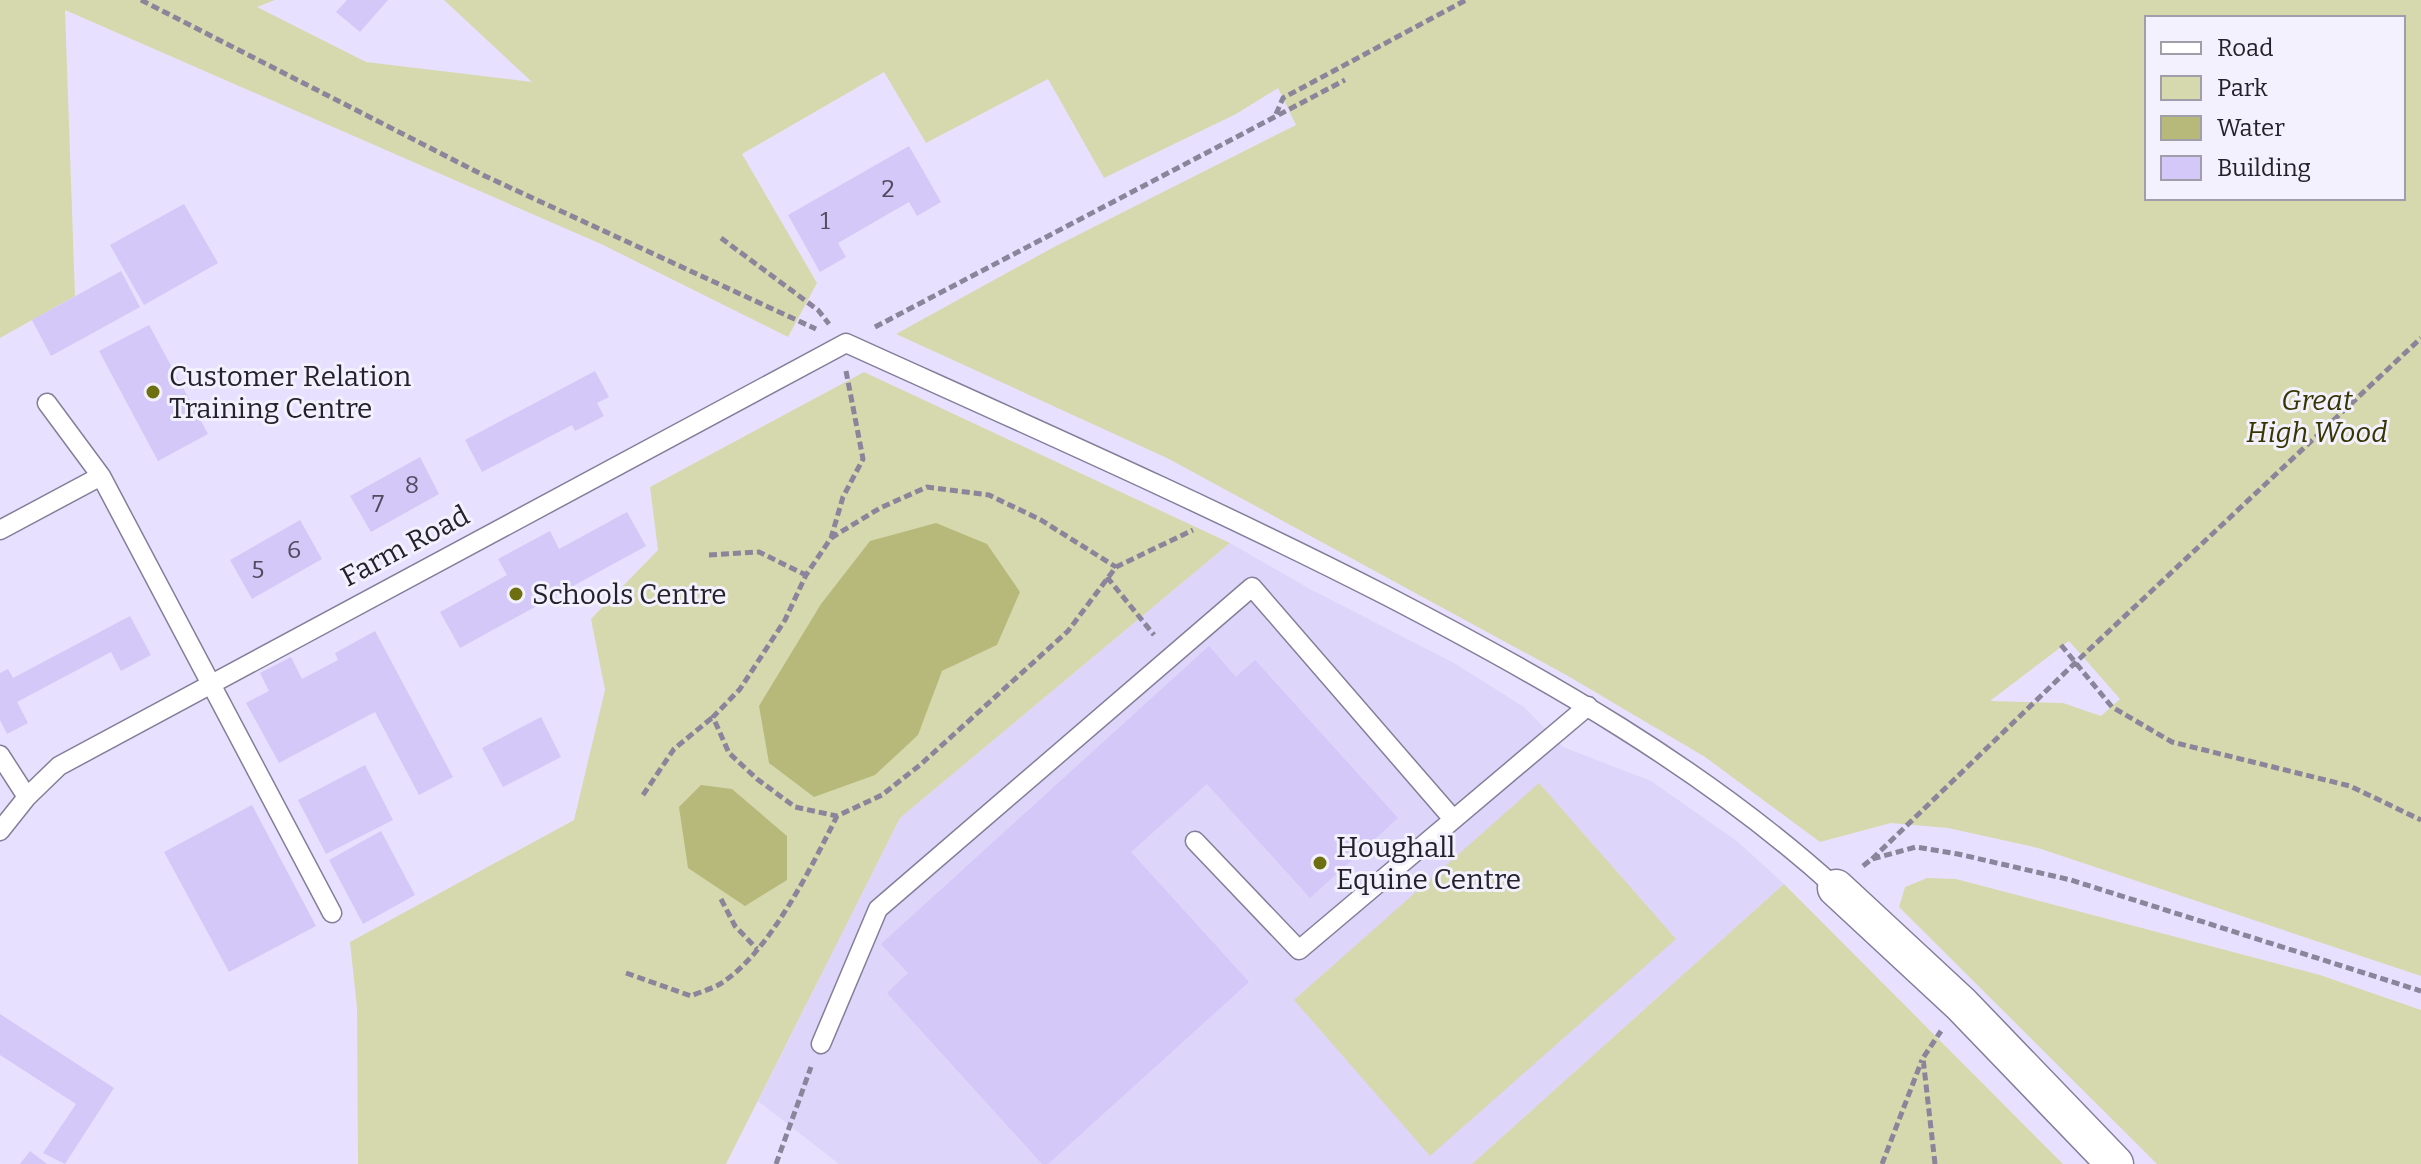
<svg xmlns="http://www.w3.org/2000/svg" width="2421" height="1164" font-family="Bitter,serif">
	<rect width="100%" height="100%" fill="#e7e1ff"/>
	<path fill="#ddd5fa" d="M1230,543L1310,589L1454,663L1524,707L1563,747L1651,781L1738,842L1784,884L1472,1164H839L758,1101L900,818Z"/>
	<path fill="#d6d9ae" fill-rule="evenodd" d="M0,0H275L257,7L366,62L532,82L444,0H2421V976L2038,848L1948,828L1891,823L1820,842L1705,757L1568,676L1169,459L896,334L1054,247L1296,125L1278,88L1236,114L1104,178L1048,79L926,143L884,72L742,154L817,283L788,337L601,244L65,10L75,296L0,338ZM2147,18H2403V198H2147ZM2069,641L2120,699L2101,716L2063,703L1990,701Z
		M864,372L1230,543L900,818L726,1164H358L357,1008L350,942L574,820L605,690L591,619L658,550L650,487ZM1020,591L997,645L942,671Z
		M1539,783L1676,939L1430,1156L1294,1000Z
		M1927,878L1956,879L2320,975L2421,1010V1164H2157L1899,907L1905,887Z
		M1784,884L2063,1164H1472Z"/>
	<path fill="#b6b97a" d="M936,523L987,544L1020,592L997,645L942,671L918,735L875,775L814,797L769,763L759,706L821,604L870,541Z
		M701,785L732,789L787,836V880L745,906L688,868L679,807Z"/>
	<path fill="#d3c8f8" d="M347,0H388L360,32L336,12Z
		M909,146L941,202L917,216L909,202L838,243L846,257L820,272L788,215Z
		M184,204L218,263L144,305L110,245Z
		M121,271L140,307L51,356L32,320Z
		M149,325L208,434L158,461L99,351Z
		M595,371L609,397L597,403L604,416L575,431L572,425L482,472L465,440Z
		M420,457L439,494L371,532L350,496Z
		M627,512L646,546L460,648L440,612L507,575L498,559L550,531L559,549Z
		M300,520L322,559L252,599L230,560Z
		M130,616L151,655L121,671L111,652L17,702L28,723L7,734L0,720V673L8,669L13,678Z
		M375,631L453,777L419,795L375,712L279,763L246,703L269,691L260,673L291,657L302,679L338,660L335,653Z
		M1209,646L1236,677L1255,660L1398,818L1310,898L1207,784L1131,852L1249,982L1048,1164H1042L887,993L908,973L881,944Z
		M541,717L561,757L503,787L482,748Z
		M365,765L393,820L326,854L298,800Z
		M252,805L316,926L229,972L164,852Z
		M381,831L415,895L363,924L329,860Z
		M0,1014L114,1088L65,1164L43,1153L76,1104L0,1055Z
		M30,1151L47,1164H20Z"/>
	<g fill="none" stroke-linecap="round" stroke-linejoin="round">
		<g stroke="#847e99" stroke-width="21">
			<path id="lane" d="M47,403L101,476L332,913
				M0,530L101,476
				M0,755L27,797
				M0,831L27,797L59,766L846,343C1027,425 1209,505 1387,596C1545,678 1704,768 1836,888
				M1195,841L1299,950L1588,706
				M821,1044L878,909L1252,587L1453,819"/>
		</g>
		<g stroke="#847e99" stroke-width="39">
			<path id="street" d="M1836,888L1961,1004L2115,1164"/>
		</g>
		<path stroke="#8a859a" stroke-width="5" stroke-dasharray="8 4" stroke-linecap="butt" d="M141,0L485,176L816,329
			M1276,114L1283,98L1466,0
			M721,238L818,310L829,324
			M875,327L1345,80
			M846,371L863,459L843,497L831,538L806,575L785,620L740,689L713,717L729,753L757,779L795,807L837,816L882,795L920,765L1068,631L1116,567L1193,530
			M831,538L880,508L927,487L989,495L1041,520L1116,567
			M709,555L759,552L806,575
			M1107,577L1154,635
			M2061,645L2112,707L2172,742L2350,786L2421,820
			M643,795L674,749L713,717
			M1872,859L2076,662L2421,338
			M1863,866L1872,859L1916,847L1958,854L2071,880L2421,991
			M721,899L735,926L757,949
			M626,973L691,996C700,992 711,989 720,984C769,954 812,866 837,816
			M776,1164L811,1067
			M1882,1164L1922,1060
			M1935,1164L1923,1058L1941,1031"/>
		<use href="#lane" stroke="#fff" stroke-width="18"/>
		<use href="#street" stroke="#fff" stroke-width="36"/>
	</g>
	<g fill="#6e6f11" stroke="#f3f1fd" stroke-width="3">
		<circle cx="153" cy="392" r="8"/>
		<circle cx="516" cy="594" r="8"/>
		<circle cx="1320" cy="863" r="8"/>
	</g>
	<g text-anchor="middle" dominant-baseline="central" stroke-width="6" stroke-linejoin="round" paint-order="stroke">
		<g font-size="24" fill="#504b5f">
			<text x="888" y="189">2</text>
			<text x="825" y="221">1</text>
			<text x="412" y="485">8</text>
			<text x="378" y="504">7</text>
			<text x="294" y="550">6</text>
			<text x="258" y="570">5</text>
		</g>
		<g font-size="28" fill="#24212c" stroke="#f3f1fd" text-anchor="start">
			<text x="169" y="376">Customer Relation<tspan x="169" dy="32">Training Centre</tspan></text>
			<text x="532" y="594">Schools Centre</text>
			<text x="1336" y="847">Houghall<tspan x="1336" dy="32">Equine Centre</tspan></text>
		</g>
		<g font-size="28" font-style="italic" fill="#363603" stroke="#f3f1fd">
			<text x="2317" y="400">Great<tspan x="2317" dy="32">High Wood</tspan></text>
		</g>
		<g font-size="28" fill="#24212c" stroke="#f3f1fd">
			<text transform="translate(405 546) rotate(-28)">Farm Road</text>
		</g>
	</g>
	<rect x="2145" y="16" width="260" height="184" fill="#f3f1fd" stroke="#a09ea9" stroke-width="2"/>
	<rect x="2161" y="42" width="40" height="12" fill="#ffffff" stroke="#a09ea9" stroke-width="2"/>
	<text x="2217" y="56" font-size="24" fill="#24212c">Road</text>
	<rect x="2161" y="76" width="40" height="24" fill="#d6d9ae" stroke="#a09ea9" stroke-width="2"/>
	<text x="2217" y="96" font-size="24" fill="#24212c">Park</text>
	<rect x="2161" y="116" width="40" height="24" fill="#b6b97a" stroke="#a09ea9" stroke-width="2"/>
	<text x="2217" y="136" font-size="24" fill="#24212c">Water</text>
	<rect x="2161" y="156" width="40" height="24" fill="#d3c8f8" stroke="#a09ea9" stroke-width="2"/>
	<text x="2217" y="176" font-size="24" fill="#24212c">Building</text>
</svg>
